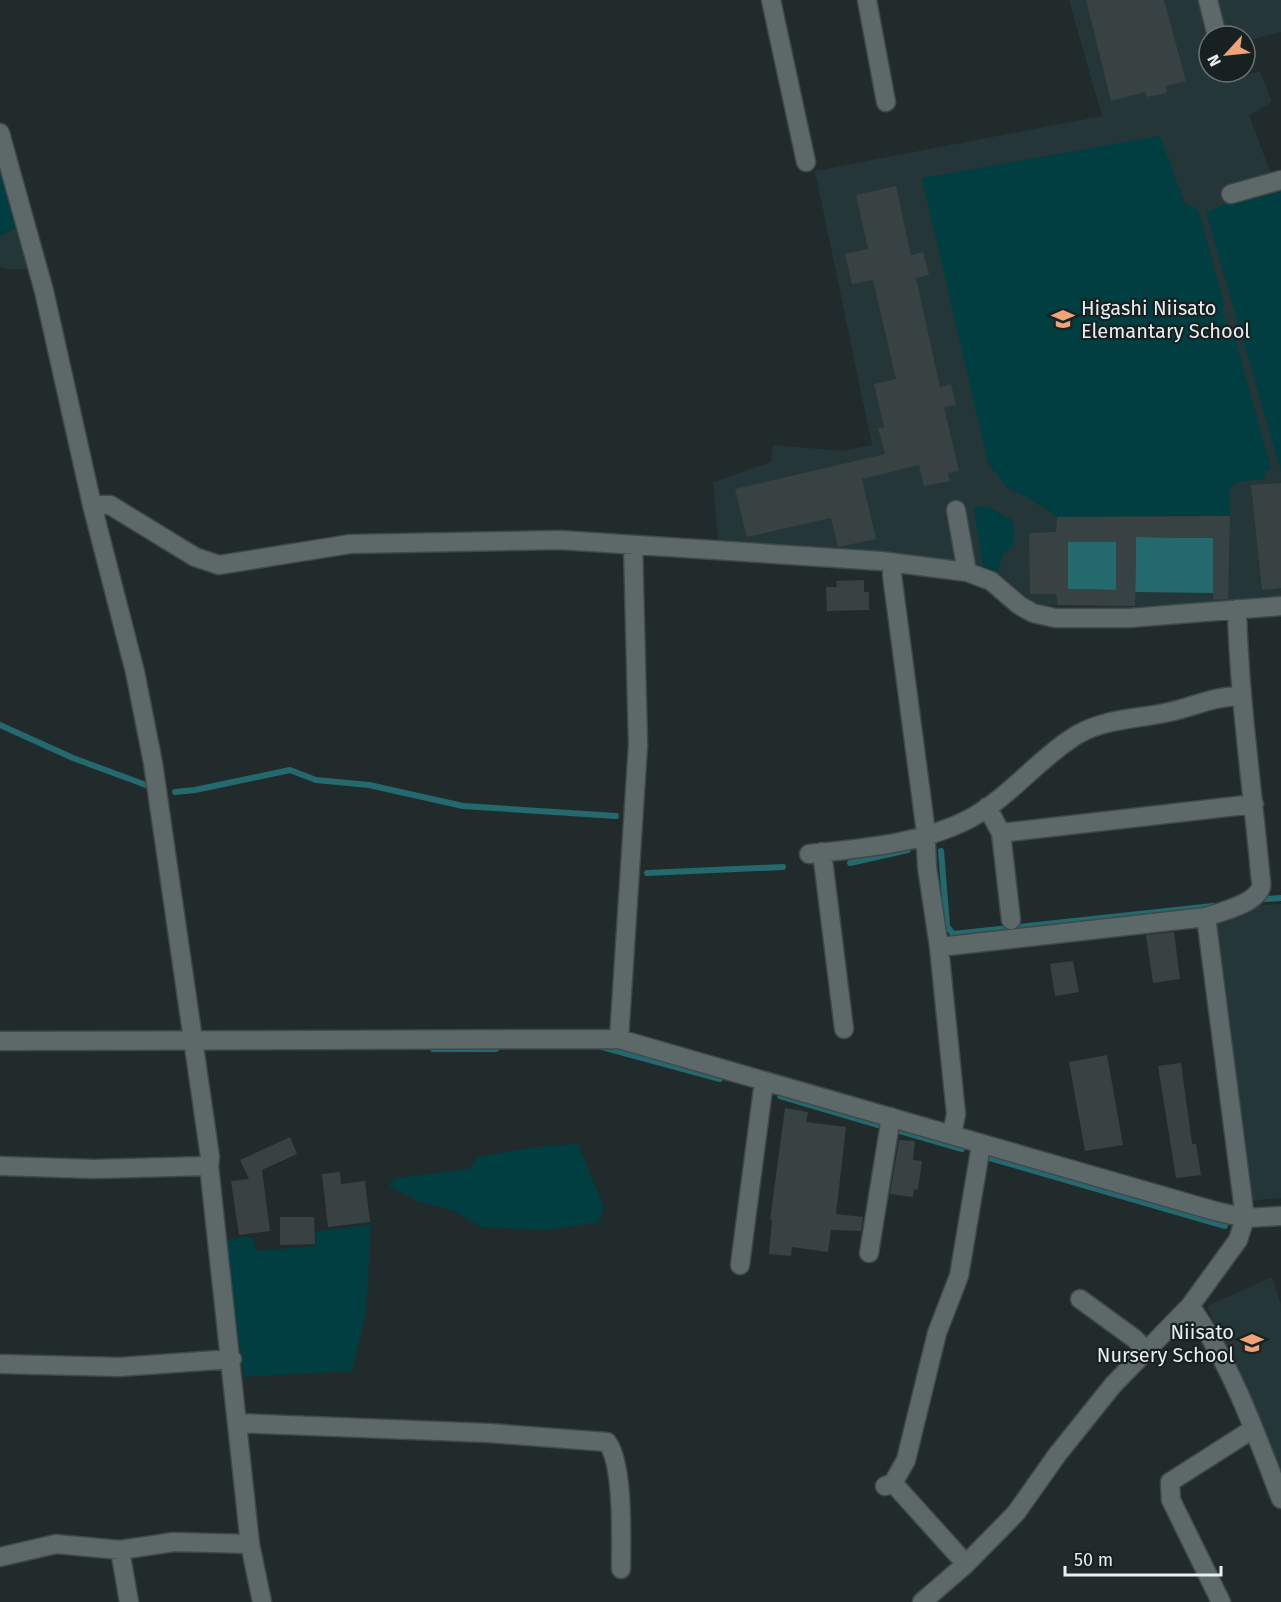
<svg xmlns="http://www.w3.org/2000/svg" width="1281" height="1602" font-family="'Fira Sans',sans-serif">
	<rect width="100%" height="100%" fill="#212b2c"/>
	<path fill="#243638" d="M1069,0H1281V32L1245,41V36H1209V72H1238L1240,77L1260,71L1272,102L1249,115L1271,174L1269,193L1281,189V599L1124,607L1042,605L1032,601L998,572L983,566L718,541L713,482L771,462L773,445L843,451L872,445L815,171L1102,116Z
		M19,226L30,269H8L0,267V236Z
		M1281,904V1198L1249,1201L1213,934L1216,924L1227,917L1262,905Z
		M1272,1277L1281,1305V1474L1207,1306Z"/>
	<path fill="#013e42" d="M1160,136L1185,204L1197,209L1200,216L1224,304L1222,309L1228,328L1233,331L1271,468L1264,473L1265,479L1237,482L1229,488L1230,516L1057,517L1028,498L1007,488L988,463L922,178Z
		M0,165L19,226L0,236Z
		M1281,189V472L1206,212L1231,202Z
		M986,506L1011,519L1015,532L1013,546L1003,554L998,572L983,566L974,508Z
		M578,1144L604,1208L598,1223L544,1230L482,1227L452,1210L420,1202L389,1186L395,1178L469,1169L478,1157L534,1147Z
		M371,1224L366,1312L352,1371L244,1377L226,1239L253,1237L256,1251L316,1246V1232Z"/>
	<path fill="#24696e" d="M1136,537L1213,538V593L1135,592Z
		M1068,542H1116V590L1068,589Z"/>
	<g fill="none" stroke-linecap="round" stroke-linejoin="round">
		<path stroke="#24696e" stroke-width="6" d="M0,725L73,758L146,785
			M175,792L195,790L290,770L316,780L369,785L463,806L616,816
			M941,851L947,926L953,934L1213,906
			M850,863L908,850
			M647,873L783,867
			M1266,899L1281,898
			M602,1047L720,1079
			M433,1049H496
			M780,1096L878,1125
			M900,1131L962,1149
			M986,1157L1225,1226"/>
	</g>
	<path fill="#384243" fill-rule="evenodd" d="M1086,0H1164L1186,81L1166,86L1167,93L1147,97L1145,92L1111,101Z
		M896,186L911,255L923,252L929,275L916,278L940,387L951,384L956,405L944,407L959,471L948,473L950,481L924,486L919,465L862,479L876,539L838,547L831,518L747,537L735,489L885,454L878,428L884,427L874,384L896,379L873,280L852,284L845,254L868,249L856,195Z
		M1281,483V588L1262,590L1251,485Z
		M1230,516L1228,599L1213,600V538L1136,537L1135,606L1058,605L1056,594H1030L1029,533L1056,532L1057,517ZM1068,542H1116V590L1068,589Z
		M864,580V592H869V610L827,611L826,587H837L836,581Z
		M1174,932L1180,979L1153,983L1146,935Z
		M1073,961L1079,992L1055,996L1050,964Z
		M1107,1055L1123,1145L1085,1151L1069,1062Z
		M1181,1063L1192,1144H1196L1201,1175L1176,1178L1158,1066Z
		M785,1108L808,1112L806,1122L846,1127L836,1214L863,1217L861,1231L831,1230L828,1252L792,1247L791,1256L769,1254L772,1220H770Z
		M290,1137L297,1154L262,1170L270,1231L239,1235L231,1181L249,1179L240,1160Z
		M899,1140L915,1141L913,1160L922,1161L918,1190L914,1189L913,1197L890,1194Z
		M340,1172L341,1184L365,1181L370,1222L328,1227L322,1174Z
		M280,1217H314L315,1244L280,1245Z"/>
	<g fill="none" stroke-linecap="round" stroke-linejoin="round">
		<g stroke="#404849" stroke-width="21">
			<path id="minor" d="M771,0L806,162
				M867,0L886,102
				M1208,0L1217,36
				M0,133L44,291L92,505L135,672L153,763L210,1157L209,1166L250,1544L262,1602
				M1231,194L1281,180
				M92,505H110L195,557L219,565L350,544L560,540L881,561L967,572L991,581L1019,605L1033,613L1055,618H1129L1281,606
				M956,510L967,572
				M893,564L892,575L925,825L927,867L939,947L956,1114L952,1134
				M987,807L1001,833L1011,920
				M1001,833L1254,804
				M822,852L844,1029
				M809,854C862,848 921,844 969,819C1007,799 1034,764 1069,740C1099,718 1134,720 1169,712C1193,707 1215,696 1240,696
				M939,947L1206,917C1220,912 1256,904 1261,887C1262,883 1260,876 1260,872C1252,784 1239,697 1237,609
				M619,1039L638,745L633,545
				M0,1041L619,1039L1215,1211L1245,1218L1281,1216
				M0,1166L94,1169L209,1166
				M869,1253L891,1117
				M740,1265L764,1081
				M1080,1299L1135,1339L1146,1351
				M1190,1306C1231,1363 1256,1434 1281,1499
				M0,1364L119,1367L232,1359
				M237,1423L489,1433L607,1442C624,1464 621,1539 621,1569
				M893,1483L966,1564
				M885,1486L893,1483L906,1460L937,1333L959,1276L981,1145
				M120,1550L129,1602
				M0,1557L56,1544L120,1550L174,1542L250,1544
				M922,1602L966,1564L1016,1513L1057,1455L1113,1385L1190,1306L1238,1240L1245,1218L1206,917
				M1221,1602L1171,1500L1170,1482L1253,1429"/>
		</g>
		<use href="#minor" stroke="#5d6869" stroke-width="18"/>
	</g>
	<defs>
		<g id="school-bare" transform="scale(1.8)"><path d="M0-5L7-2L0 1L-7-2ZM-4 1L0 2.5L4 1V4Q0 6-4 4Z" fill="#efa377" stroke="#182122" stroke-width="2.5" paint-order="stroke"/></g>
	</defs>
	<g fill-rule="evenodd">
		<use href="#school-bare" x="1063" y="319"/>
		<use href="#school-bare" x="1252" y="1343"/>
	</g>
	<g text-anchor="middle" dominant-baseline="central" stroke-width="4.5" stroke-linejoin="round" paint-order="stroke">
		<g font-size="20" fill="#e9efef" stroke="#182122" text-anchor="start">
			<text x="1081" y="308">Higashi Niisato<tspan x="1081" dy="23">Elemantary School</tspan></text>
			<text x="1234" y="1332" text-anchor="end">Niisato<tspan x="1234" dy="23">Nursery School</tspan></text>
		</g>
	</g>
	<g transform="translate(1227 54) rotate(243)"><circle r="28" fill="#182122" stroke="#6c7374" stroke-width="1.5"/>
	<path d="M0-4.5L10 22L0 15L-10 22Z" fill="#efa377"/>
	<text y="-9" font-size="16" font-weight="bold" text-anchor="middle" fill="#e9efef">N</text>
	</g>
	<path d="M1065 1566v9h156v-9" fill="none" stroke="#e9efef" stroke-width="3"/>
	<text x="1074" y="1566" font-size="18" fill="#e9efef" stroke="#182122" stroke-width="4.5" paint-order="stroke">50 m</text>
</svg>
